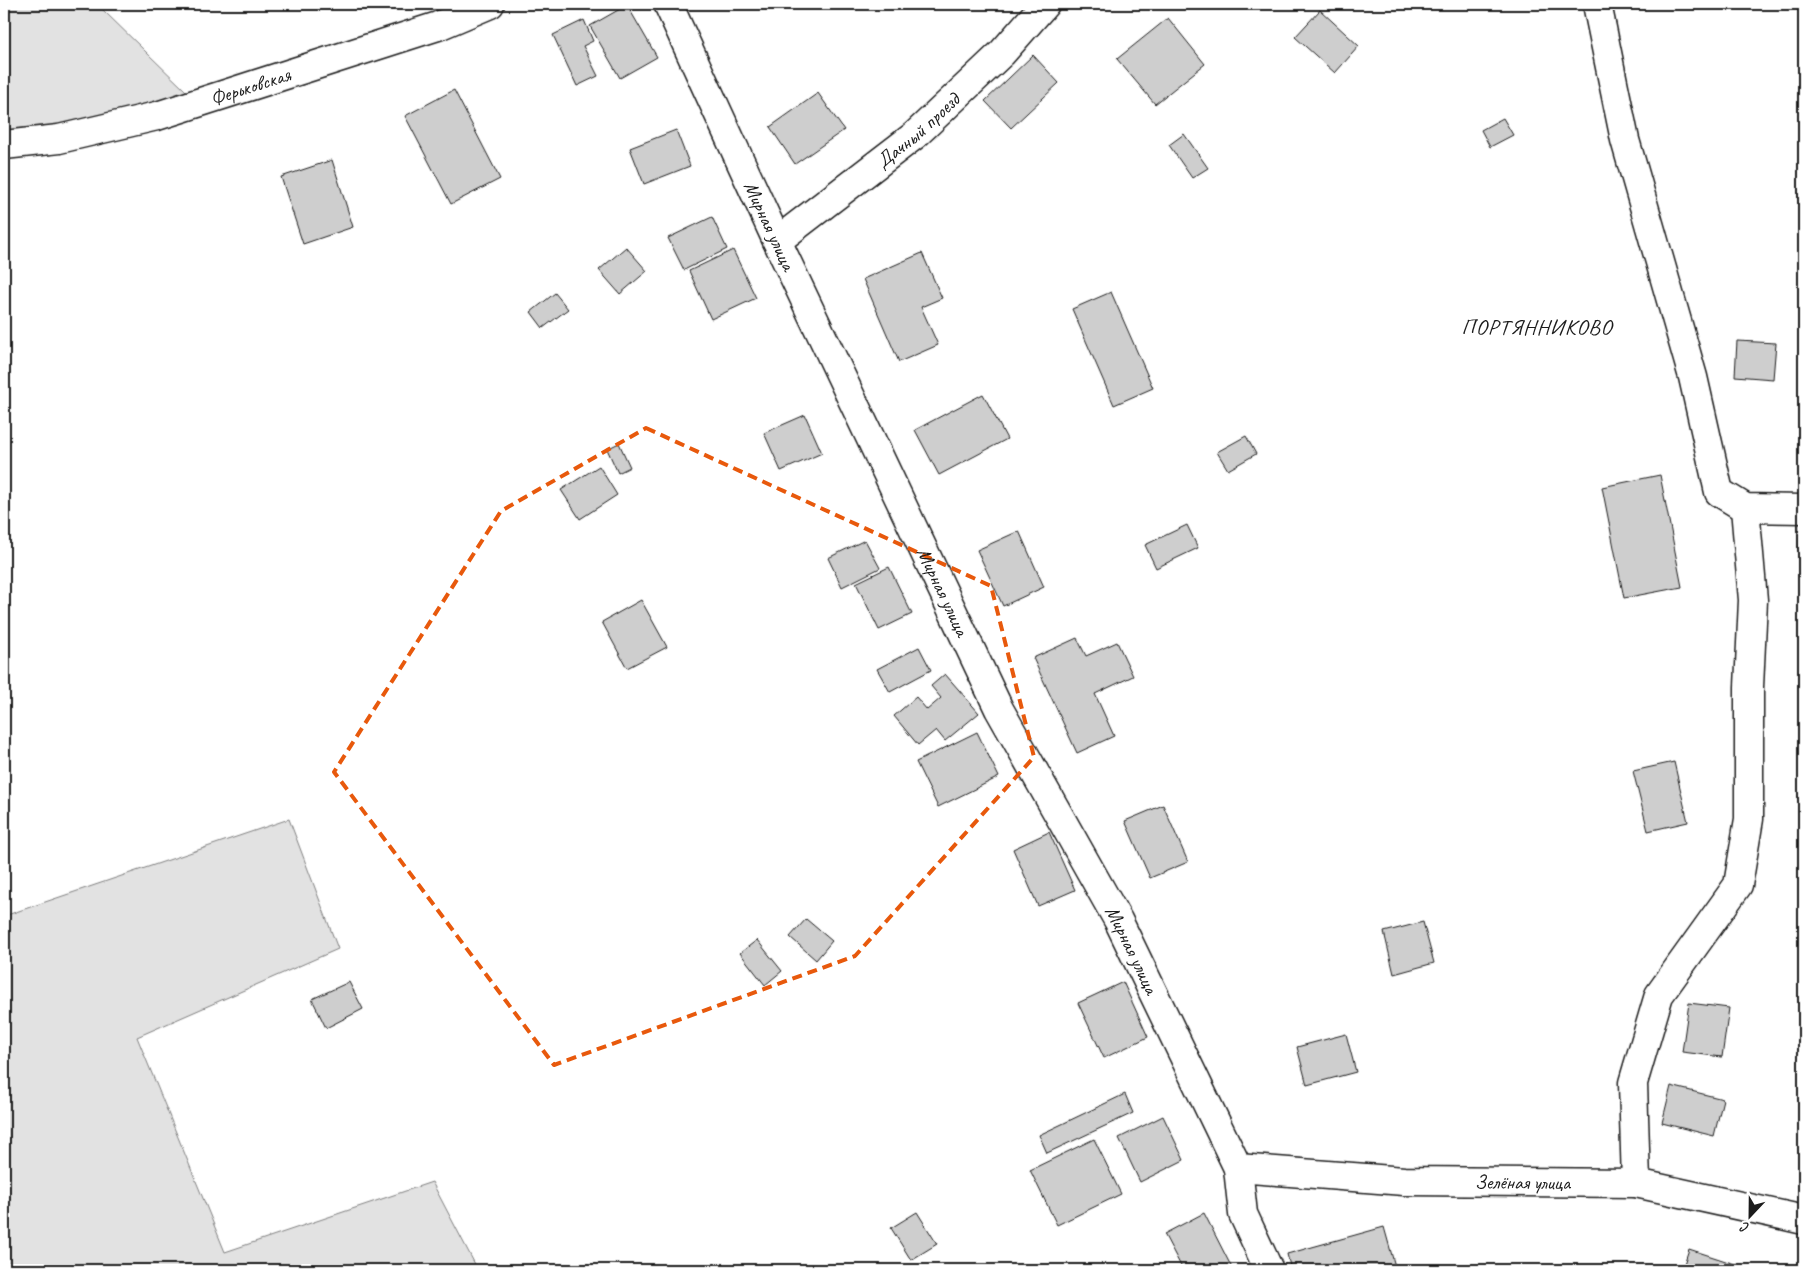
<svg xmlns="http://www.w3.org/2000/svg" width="1808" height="1274" font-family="Caveat,sans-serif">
	<rect width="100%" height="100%" fill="#fff"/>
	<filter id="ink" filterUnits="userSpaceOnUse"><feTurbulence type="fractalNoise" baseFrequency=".02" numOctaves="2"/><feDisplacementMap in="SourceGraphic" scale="10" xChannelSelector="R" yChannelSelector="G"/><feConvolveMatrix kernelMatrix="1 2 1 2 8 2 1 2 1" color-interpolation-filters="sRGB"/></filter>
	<g filter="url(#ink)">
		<path fill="#e2e2e2" stroke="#7f7f7f" d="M4,4H100L102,9L188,93L123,110L63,130L4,136Z
			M289,819L338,949L137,1037L225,1252L432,1182L478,1270H4V916Z"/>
		<path fill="#cecece" stroke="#1c1c1c" d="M627,5L657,57L620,78L590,26Z
			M1320,10L1359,46L1335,73L1295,37Z
			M1168,18L1205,64L1155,104L1117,59Z
			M584,20L593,41L583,46L598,76L577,86L553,35Z
			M1033,55L1059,83L1011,128L985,101Z
			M454,90L500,179L451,204L405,116Z
			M818,93L844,130L795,164L770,127Z
			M1503,118L1513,135L1490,147L1481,130Z
			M676,130L690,166L644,184L630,148Z
			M1184,134L1208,168L1192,178L1169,145Z
			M332,160L353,227L303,244L281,177Z
			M712,217L727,249L684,270L668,238Z
			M626,247L647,271L620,294L599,270Z
			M733,250L756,298L711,319L689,271Z
			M922,253L942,298L921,307L938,345L899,362L863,279Z
			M1111,292L1153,388L1114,405L1072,309Z
			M555,293L568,309L543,328L531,312Z
			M1737,341L1776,343L1773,379L1735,376Z
			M983,394L1007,439L939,475L915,430Z
			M805,415L822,453L781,471L764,433Z
			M1246,436L1256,454L1228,470L1217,452Z
			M619,443L630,467L618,473L607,449Z
			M599,466L617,495L580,519L561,490Z
			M1660,475L1682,587L1624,598L1602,487Z
			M1801,522H1804V568H1798Z
			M1187,525L1198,548L1156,568L1145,545Z
			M1019,531L1044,587L1003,606L977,550Z
			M865,540L880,568L842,587L828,558Z
			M889,567L912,614L879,630L856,583Z
			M641,600L667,647L627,668L602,622Z
			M1077,638L1086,656L1117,642L1133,676L1095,694L1114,736L1077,753L1033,658Z
			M919,647L931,670L890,692L877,669Z
			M945,674L979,713L945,741L936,730L918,745L894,716L916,697L927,710L941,698L931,686Z
			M977,732L999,777L938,807L916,762Z
			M1674,762L1688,822L1648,831L1633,771Z
			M1163,805L1188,862L1150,878L1125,821Z
			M1049,832L1075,890L1038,906L1013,849Z
			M806,919L832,941L816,960L790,937Z
			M1423,922L1434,963L1394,974L1384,932Z
			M757,940L782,971L765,985L740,953Z
			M349,982L363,1009L326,1028L312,999Z
			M1123,982L1148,1037L1104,1058L1078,1003Z
			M1689,1003L1729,1008L1722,1057L1682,1052Z
			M1346,1034L1356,1072L1307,1085L1297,1047Z
			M1671,1086L1723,1099L1714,1136L1662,1123Z
			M1125,1094L1133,1113L1047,1153L1039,1135Z
			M1163,1116L1184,1160L1140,1182L1119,1138Z
			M1094,1139L1121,1194L1057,1225L1030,1170Z
			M917,1212L937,1244L911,1260L891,1228Z
			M1204,1213L1233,1270H1183L1164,1234Z
			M1384,1227L1396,1270H1291L1287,1254Z
			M1689,1249L1744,1267L1743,1270H1682Z"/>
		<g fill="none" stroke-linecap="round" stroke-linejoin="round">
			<g stroke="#1c1c1c" stroke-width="31">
				<g id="minor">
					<path id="s1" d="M668,4L777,241L999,709L1118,920L1238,1168L1243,1214L1269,1270"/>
					<path d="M1597,4L1625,140L1693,377L1719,492L1745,508L1804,509"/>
					<path id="s2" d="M4,145L59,139L157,116L438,26L490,4"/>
					<path id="s3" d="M777,241L915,135L1002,53L1045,4"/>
					<path id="s4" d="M1238,1168L1404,1181L1636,1183L1804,1220"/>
					<path d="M1636,1183L1633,1083L1659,995L1738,885L1749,819V687L1753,600L1745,508"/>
				</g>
			</g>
			<use href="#minor" stroke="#fff" stroke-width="28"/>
		</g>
	</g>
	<path fill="none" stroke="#e8590c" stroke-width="4" stroke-dasharray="10 6" stroke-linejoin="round" d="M646,428L991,586L1034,757L855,956L554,1065L334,772L501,511Z"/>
	<g text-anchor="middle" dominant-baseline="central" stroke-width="4" stroke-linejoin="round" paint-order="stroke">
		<g font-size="20" fill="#1c1c1c" stroke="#fff">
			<text stroke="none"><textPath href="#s2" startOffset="254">Ферьковская</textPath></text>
			<text stroke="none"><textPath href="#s3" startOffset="179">Дачный проезд</textPath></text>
			<text stroke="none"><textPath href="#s1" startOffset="244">Мирная улица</textPath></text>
			<text stroke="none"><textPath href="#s1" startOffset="649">Мирная улица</textPath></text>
			<text stroke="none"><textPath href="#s1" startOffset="1054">Мирная улица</textPath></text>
			<text stroke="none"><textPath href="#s4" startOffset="285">Зелёная улица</textPath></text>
		</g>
		<g font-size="22" letter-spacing="1" fill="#1c1c1c" stroke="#fff">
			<text x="1537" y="327">ПОРТЯННИКОВО</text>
		</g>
	</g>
	<rect width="1808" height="1274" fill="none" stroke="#fff" stroke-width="20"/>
	<rect x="10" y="10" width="1788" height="1254" fill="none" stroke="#1c1c1c" stroke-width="2" filter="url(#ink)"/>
	<g transform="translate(1750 1216) rotate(202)" stroke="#ffffff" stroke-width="4" paint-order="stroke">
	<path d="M0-4L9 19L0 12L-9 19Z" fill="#1c1c1c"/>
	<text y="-8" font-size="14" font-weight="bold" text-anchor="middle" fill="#1c1c1c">С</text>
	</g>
</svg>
